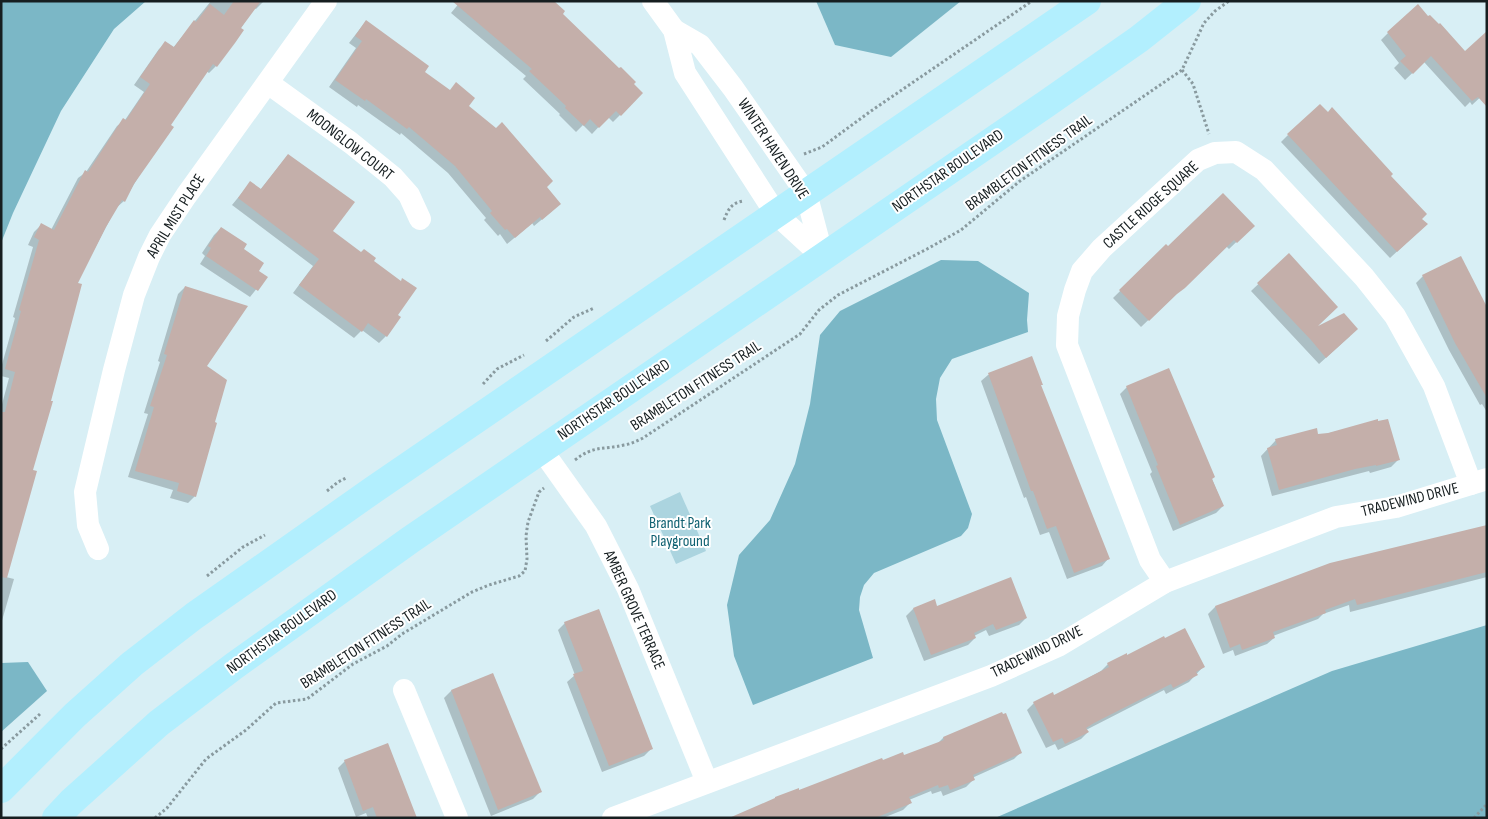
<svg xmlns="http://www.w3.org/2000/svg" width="1488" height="819" font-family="'Sofia Sans Condensed',sans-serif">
  <rect width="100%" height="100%" fill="#d8eff5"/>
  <polygon fill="#abd4df" points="680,492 706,551 676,564 650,506"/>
  <g fill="#7bb7c6">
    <polygon points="1,1 146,1 114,29 61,111 13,213 1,243"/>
    <polygon points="816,1 961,1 891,57 835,45"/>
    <polygon points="941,260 978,261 1029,293 1027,320 1028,332 952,359 940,378 936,399 937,420 972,514 968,528 961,536 874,573 864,585 860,597 859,610 873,658 753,705 734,656 727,605 739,555 770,520 795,464 810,404 820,335 840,311"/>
    <polygon points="1487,625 1487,818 995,818 1332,671"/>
    <polygon points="28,662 47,691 1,732 1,663"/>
  </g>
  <g fill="#0003">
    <polygon points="211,1 264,1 256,9 254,8 216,66 209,73 206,71 169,125 124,201 116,208 76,284 6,577 14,579 1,624 1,408 9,378 1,376 1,368 15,318 13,317 33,247 28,245 34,232 41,225 51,230 78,178 86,172 117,126 125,120 144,92 134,85 159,49 166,43 173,48"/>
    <polygon points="461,1 561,14 642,93 613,122 608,117 592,134 583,125 576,132 559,115 560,114 523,79 526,76 451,13"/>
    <polygon points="366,21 423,73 468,106 546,187 552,211 534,226 532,223 507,244 500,234 498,236 484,220 486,218 448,173 401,133 400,135 358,105 357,107 329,87 356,48 349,43"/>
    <polygon points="1388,33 1465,53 1487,91 1472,105 1470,102 1465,107 1424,62 1405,80 1394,68 1399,63 1381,40"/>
    <polygon points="1288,135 1389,176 1421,219 1419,231 1390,258 1281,142"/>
    <polygon points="288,155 331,231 400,282 396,315 386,336 379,343 362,330 354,338 293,293 313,266 232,205 250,183 260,190"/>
    <polygon points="1253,226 1229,249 1226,246 1141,327 1113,298 1166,246 1168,248"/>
    <polygon points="221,228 242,249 257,271 266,277 250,297 200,264 205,256 202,253 214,235"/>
    <polygon points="1289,255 1314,329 1350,336 1319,364 1251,291"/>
    <polygon points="1423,276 1487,310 1487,412 1482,404 1480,405 1449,350 1416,283"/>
    <polygon points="185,287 206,366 195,496 188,503 170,498 173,490 128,477 148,414 144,413 160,362 158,361 178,294"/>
    <polygon points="1031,358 1040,386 1108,559 1102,566 1067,579 1049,532 1040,535 1026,497 1024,498 981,381 988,375"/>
    <polygon points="1168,370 1223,506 1216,513 1173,531 1150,474 1152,472 1120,394 1127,387"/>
    <polygon points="1377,421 1398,460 1391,467 1370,473 1369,471 1272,496 1261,456 1276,440 1318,436"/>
    <polygon points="1487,526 1487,577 1350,612 1349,605 1323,614 1318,619 1273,636 1274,638 1267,644 1235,656 1233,650 1223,654 1208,614 1215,607 1330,564"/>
    <polygon points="937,608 1026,618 1019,625 989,636 986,630 974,636 975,638 968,645 924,661 906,616 913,609"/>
    <polygon points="565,623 651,749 644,756 602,772 567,682 575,675 558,630"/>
    <polygon points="1108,664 1203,667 1189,682 1166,694 1164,690 1086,730 1088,732 1081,739 1058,750 1055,744 1046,748 1027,710 1034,703 1052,694 1054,697 1101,671"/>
    <polygon points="493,674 540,792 533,799 491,816 444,698 451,691"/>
    <polygon points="981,723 1021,752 1014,759 972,778 973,780 966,787 943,796 941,791 932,794 931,791 909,800 910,803 903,810 883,818 732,818 798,790 799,792 882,762 904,757 938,743 943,738"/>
    <polygon points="345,761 416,818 368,818 366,813 356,817 338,768"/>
  </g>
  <g fill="#c4afaa">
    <polygon points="234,1 261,1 241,28 244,30 235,43 217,67 213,64 171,125 174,127 134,184 125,202 122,200 106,227 78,283 82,284 51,401 53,401 33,470 37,471 7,578 1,577 1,412 5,412 15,372 5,369 21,311 19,310 39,240 34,237 41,223 54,230 85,170 88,172 123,118 126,120 150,84 140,77 165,41 174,47 194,20 196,22 210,4 224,15"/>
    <polygon points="452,1 554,1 565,11 563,14 619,68 621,67 636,82 634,84 643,93 621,116 616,111 599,128 590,119 584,126 565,108 566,106 529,71 532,69"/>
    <polygon points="1418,4 1428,16 1430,15 1439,24 1440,23 1465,51 1487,31 1487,107 1478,97 1472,101 1431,56 1413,74 1400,61 1406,56 1387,32"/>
    <polygon points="366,20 429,66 425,72 450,90 456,82 475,98 469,106 496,128 502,122 553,181 547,187 561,204 542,220 540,217 515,238 507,229 505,230 490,213 492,211 455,166 409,127 407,129 366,99 365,101 335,80 362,41 355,36"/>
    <polygon points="1320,104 1328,112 1332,107 1393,174 1391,176 1427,214 1422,219 1428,224 1397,252 1287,134"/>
    <polygon points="288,154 355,202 333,231 361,252 364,249 376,258 374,261 401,281 402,278 417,288 398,315 401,317 387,337 368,323 362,332 299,285 319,259 238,198 250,181 261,189"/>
    <polygon points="1223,193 1255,226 1237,243 1234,240 1185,288 1177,294 1149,321 1119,290 1166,244 1168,246"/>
    <polygon points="221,227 247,244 244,249 264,263 259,271 268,277 258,291 206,256 211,248 208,246"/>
    <polygon points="1289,253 1338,307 1318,326 1344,313 1358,329 1326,358 1311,340 1257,283"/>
    <polygon points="1461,256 1487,307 1487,398 1455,343 1422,275"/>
    <polygon points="185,286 248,306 207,366 227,380 215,422 217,423 196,497 177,491 179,483 135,471 154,407 150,406 167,355 164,354"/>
    <polygon points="1032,356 1043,385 1041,385 1110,559 1074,573 1056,526 1047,529 1033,491 1031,491 988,373"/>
    <polygon points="1169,368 1215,477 1212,479 1224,506 1180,525 1156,466 1158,465 1126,386"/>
    <polygon points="1378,419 1378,421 1388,419 1400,460 1376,466 1376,465 1355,469 1279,490 1267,448 1277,445 1275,439 1317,428 1318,434 1328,433"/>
    <polygon points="1487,525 1487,572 1357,605 1355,599 1325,610 1326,613 1273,632 1275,638 1242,650 1240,644 1230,648 1215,606 1330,563"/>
    <polygon points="1011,577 1027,618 996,630 993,624 974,633 976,638 931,655 913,608 935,599 937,606"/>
    <polygon points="599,609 653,749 609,766 573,674 583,671 564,622"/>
    <polygon points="1185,628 1205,667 1196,672 1198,675 1173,688 1171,684 1094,723 1086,728 1089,732 1065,744 1062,738 1053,742 1033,702 1053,692 1054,695 1109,667 1107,663 1127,653 1127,655 1164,636 1165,638"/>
    <polygon points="493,673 542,792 498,810 451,690"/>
    <polygon points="1002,712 1003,714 1006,713 1022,753 973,775 975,780 950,790 948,785 939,788 938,785 909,797 912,803 875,818 729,818 775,798 775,797 799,788 799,790 882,758 883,760 903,752 904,755 944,740 943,737"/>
    <polygon points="388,743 417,818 377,818 373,807 363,811 344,760"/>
  </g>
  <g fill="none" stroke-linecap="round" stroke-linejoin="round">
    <g stroke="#899a9f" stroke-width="3" stroke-dasharray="2.5 2.5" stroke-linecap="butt">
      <polyline points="1182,70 1193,84 1209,134"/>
      <polyline points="804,154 822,147 871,111 1032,1"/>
      <path d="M724,220C728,210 731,203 743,201"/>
      <polyline points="546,341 574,317 594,308"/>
      <polyline points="483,384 497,369 524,355"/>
      <path d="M575,460C594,445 603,450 624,445C631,444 637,441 643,438L800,334L819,310L838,295L927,249L961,230L1020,181L1182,70L1204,23L1215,11L1229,1"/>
      <polyline points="327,491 338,482 346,478"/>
      <polyline points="207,576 243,547 265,535"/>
      <polyline points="1,749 40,714"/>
      <polyline points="155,818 167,808 206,759 246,730 276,703 307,699 353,664 387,646 402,634 472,592 489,585 519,576 525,571 527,559 526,536 528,522 539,492 544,488"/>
      <polyline points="1474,818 1487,804"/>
    </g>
    <g stroke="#fff" stroke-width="22">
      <polyline points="653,1 674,30 685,73 776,214 823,257"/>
      <polyline points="674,30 700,45 733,88 806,193 823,257"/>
      <polyline points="268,83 351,143 393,177 409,195 420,219"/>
      <polyline points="542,450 596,526 628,589 707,782"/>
      <polyline points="98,549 88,525 85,492 114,370 134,295 149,257 160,235 186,196 326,1"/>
      <polyline points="1165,582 1150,560 1067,345 1068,316 1075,290 1082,271 1102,248 1198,160 1215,153 1236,152 1264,170 1364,277 1395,316 1434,386 1471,484"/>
      <polyline points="404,690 457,818"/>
      <polyline points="613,818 991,676 1058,646 1165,582 1336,517 1396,507 1487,479"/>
    </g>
    <g stroke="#b2effe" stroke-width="28">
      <polyline points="1,789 75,715 132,664 194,616 373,490 1087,1"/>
      <polyline points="56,818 71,802 159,723 234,666 410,540 1046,104 1139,39 1187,1"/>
    </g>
  </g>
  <g text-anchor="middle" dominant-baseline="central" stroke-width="4" stroke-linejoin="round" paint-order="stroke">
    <g font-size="16" fill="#161e20" stroke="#fff">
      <text transform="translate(350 145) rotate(38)">MOONGLOW COURT</text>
      <text transform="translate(773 149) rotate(57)">WINTER HAVEN DRIVE</text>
      <text transform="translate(1029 163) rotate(-36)">BRAMBLETON FITNESS TRAIL</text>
      <text transform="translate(948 171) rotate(-35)">NORTHSTAR BOULEVARD</text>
      <text transform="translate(1151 205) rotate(-42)">CASTLE RIDGE SQUARE</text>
      <text transform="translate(176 216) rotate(-58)">APRIL MIST PLACE</text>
      <text transform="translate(696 386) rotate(-33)">BRAMBLETON FITNESS TRAIL</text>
      <text transform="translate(614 400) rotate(-34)">NORTHSTAR BOULEVARD</text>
      <text transform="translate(1410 500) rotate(-14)">TRADEWIND DRIVE</text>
      <text transform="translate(634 610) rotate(66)">AMBER GROVE TERRACE</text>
      <text transform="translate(282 632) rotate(-36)">NORTHSTAR BOULEVARD</text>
      <text transform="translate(366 644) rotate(-33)">BRAMBLETON FITNESS TRAIL</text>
      <text transform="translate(1037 652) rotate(-26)">TRADEWIND DRIVE</text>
    </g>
    <g font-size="16" fill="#0f6171" stroke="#fff">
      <text x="680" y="523">Brandt Park<tspan x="680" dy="18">Playground</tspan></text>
    </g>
  </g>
  <rect width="1488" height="819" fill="none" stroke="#161e20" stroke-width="5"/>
</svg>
